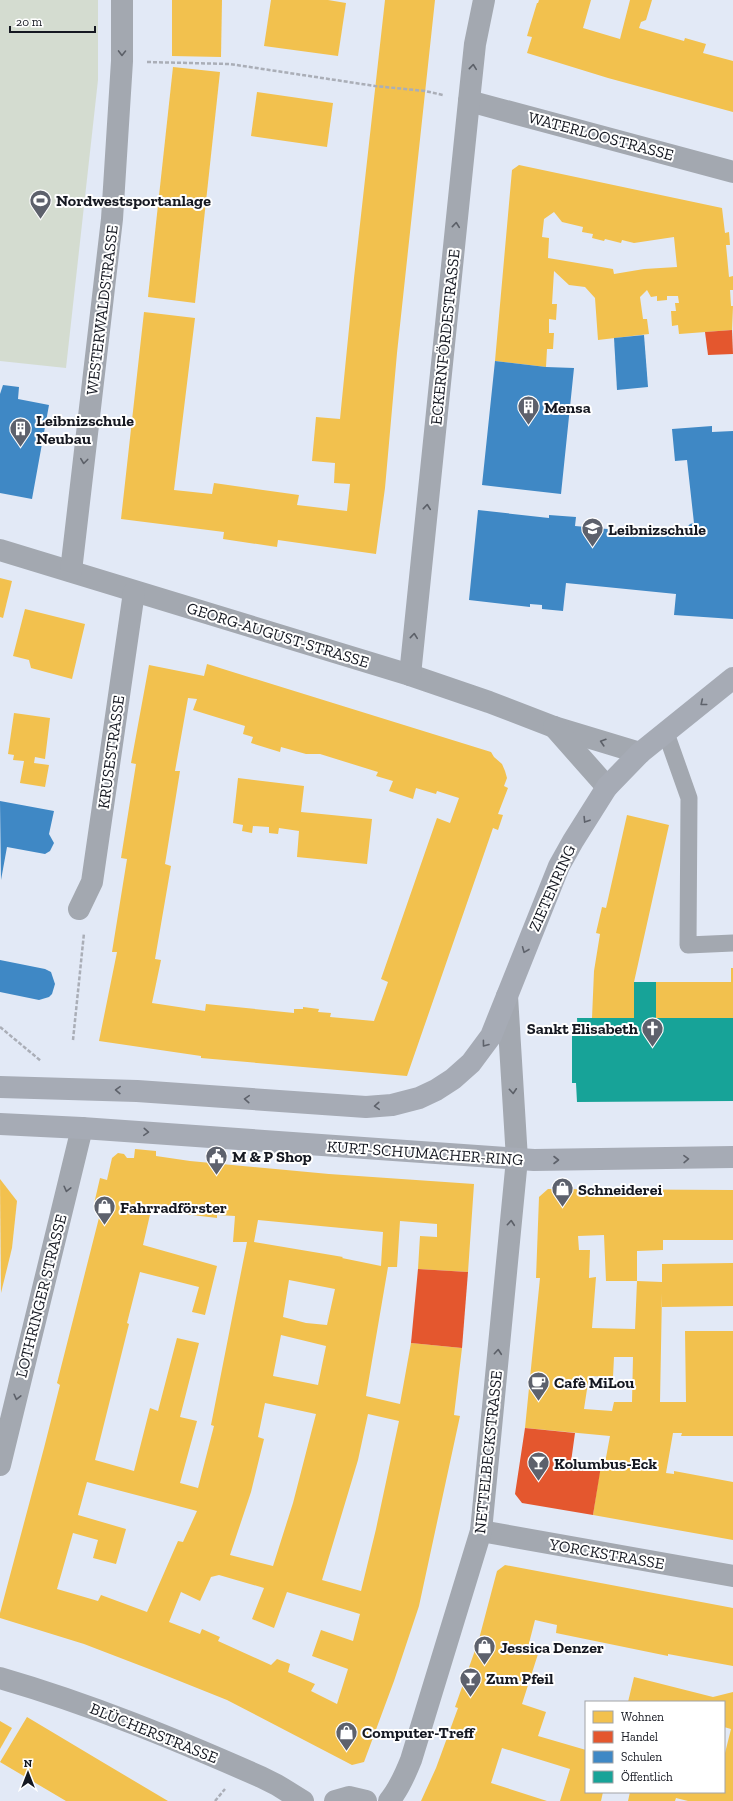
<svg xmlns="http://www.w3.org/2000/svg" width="733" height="1801" font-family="'Zilla Slab',serif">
  <rect width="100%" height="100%" fill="#e2e9f6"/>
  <polygon fill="#d4dcd0" points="0,0 98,0 98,80 66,368 0,361"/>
  <g fill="#f2c14e" fill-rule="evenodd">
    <polygon points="172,0 222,0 221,57 172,56"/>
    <polygon points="271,0 328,0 346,3 338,56 264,46"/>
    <polygon points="385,0 435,0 397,353 385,488 376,554 278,540 277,547 223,539 224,532 121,519 144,312 195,318 174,490 212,494 214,483 299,495 297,505 347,511 350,484 334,483 335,463 312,461 316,417 340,419 354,278"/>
    <polygon points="539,0 591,0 583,28 620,39 630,0 652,0 646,20 641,22 639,28 684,41 685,38 706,44 703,53 733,61 733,112 608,78 527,53 532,37 527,36 537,3 538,3"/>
    <polygon points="173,67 220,72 195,303 148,297"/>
    <polygon points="257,92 333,103 327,147 251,136"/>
    <path d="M519,165L722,208L725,233L729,232L730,245H726L729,277L733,276V290H730L731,306H733L732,330L679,334L678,325L672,326L671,311H676L675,303H679L678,296H667V300L657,301V296L651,297L647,290L640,297L643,319H647L649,334L598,340L595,298L585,287L569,285L554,271L552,304H557L556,320L549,319V333H554L553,349H547L546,367L495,361L512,170ZM554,212L562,222L583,227L582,232L593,234L592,238L604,241L605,239L621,243L622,240L634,243L674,237L677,267L644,269L614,274L613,269L548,258L549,238L542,237L544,219Z"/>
    <polygon points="0,578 12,581 3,618 0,617"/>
    <polygon points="25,609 85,624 72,679 31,668 29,660 13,656"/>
    <path d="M207,664L491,752L494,757L502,764L505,771L507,778L504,786L508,788L498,814L503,815L498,830L493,828L407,1076L201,1058V1056L99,1041L117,952H112L127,859L121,858L136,764L131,763L149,665L204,676ZM188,698L197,699L193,710L245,726L243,734L253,737L251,743L280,752L281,747L306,754H320L378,772L376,776L393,781L389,791L413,799L416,788L436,794L437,791L459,798L450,823L437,818L381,979L388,982L374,1021L330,1017L331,1013L318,1012L319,1009L303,1007V1009H294V1013L206,1004L205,1011L152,1003L161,960L155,959L171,866L165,864L180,771H175Z"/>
    <polygon points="14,713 50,718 45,759 35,757 34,763 49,765 45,787 20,783 24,761 13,760 14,755 8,754"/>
    <polygon points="238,778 304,786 301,812 372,819 367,864 297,857 299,831 279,828 278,834 269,833 269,827 253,826 252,833 242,831 243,825 233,823"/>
    <polygon points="627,815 669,825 634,982 634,1018 592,1018 594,971 600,934 596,933 602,907 606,908"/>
    <polygon points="731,968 733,968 733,1018 656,1018 656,982 731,982"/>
    <path d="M135,1149L156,1151V1156L190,1161L329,1174L474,1184L468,1272L418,1269L420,1236L437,1237V1224L400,1221L397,1267H388L366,1396L400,1404L411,1343L462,1348L454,1415L460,1416L419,1606L394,1681L364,1762L352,1765L227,1700L157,1672L84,1644L0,1618V1613L44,1448L60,1385L57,1383L102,1206L94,1204L100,1178L107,1180L112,1158L118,1153L124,1154L127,1158H134ZM152,1206L185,1209L184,1214L217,1218V1215L235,1216L233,1242H247L211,1425L214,1426L198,1488L180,1483L197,1421L180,1417L199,1343L177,1338L158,1411L150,1408L134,1471L95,1460L129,1324L127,1323L140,1272L199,1287L192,1312L205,1315L217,1266L143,1245ZM258,1220L383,1232L381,1266L342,1258L343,1257L254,1242ZM289,1280L335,1289L327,1325L306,1323L283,1317ZM281,1335L326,1346L318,1385L273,1376ZM265,1403L316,1414L293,1503L273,1566L230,1555L251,1492L264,1439L258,1437ZM368,1414L399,1421L376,1529L361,1591L322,1580L358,1460ZM87,1482L197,1511L183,1542L178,1541L147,1612L101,1595L98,1601L57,1589L73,1533L98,1540L93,1558L116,1564L126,1529L78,1515ZM219,1575L264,1588L252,1619L274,1628L287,1592L360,1614L353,1641L321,1630L312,1656L348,1669L337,1704L311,1691L315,1684L288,1672L290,1664L277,1659L271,1665L218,1641L220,1637L202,1629L200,1634L169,1622L181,1592L200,1601L211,1577Z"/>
    <polygon points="0,1179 17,1201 12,1248 1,1293"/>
    <path d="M548,1189L733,1190V1240H663V1250L637,1251V1281H606L604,1235L578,1236L579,1250H590L589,1278L596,1277L592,1328L635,1329L637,1281L662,1282V1264L733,1263V1306L662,1307V1293L660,1402H686L685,1331H733V1436H681L682,1433H673L666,1473L674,1474V1471L733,1482V1540L593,1515L601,1462L605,1463L610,1436L525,1428L540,1278H536L539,1197ZM614,1357H633L632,1402H614L612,1411L584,1409L589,1376L613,1377Z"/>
    <polygon points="505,1565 733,1608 733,1666 668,1654 668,1656 556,1633 557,1625 535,1620 527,1651 538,1654 522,1704 546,1712 538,1736 586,1750 586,1792 603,1792 601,1801 560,1801 570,1769 502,1748 491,1783 547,1801 421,1801 436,1768 458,1708 455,1707 479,1639 497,1571"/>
    <polygon points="634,1677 713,1697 733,1692 733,1801 688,1801 676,1798 675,1801 628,1801 630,1792 724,1792 724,1757 731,1729 724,1727 724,1702 628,1702"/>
    <polygon points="27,1717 104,1763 168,1801 66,1801 0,1762"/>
    <polygon points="0,1721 12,1728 0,1749"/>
  </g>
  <g fill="#e4572e">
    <polygon points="732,330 733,354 708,355 705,332"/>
    <polygon points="418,1269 468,1272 462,1348 411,1343"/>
    <polygon points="525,1428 575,1433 571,1462 601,1466 593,1515 522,1503 515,1494"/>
  </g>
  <g fill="#3f88c5">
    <polygon points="644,335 648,387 617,390 614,338"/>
    <polygon points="495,361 546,367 574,368 561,494 482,485"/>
    <polygon points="3,385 19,387 18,399 49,405 32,499 0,493 0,394"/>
    <polygon points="712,426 712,432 733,431 733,619 674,615 676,594 566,583 563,611 542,609 542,605 530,604 530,607 469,600 478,510 549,518 549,515 576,517 575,526 682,536 682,533 690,524 694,523 687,460 675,461 672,429"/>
    <polygon points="0,801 54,811 49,834 54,843 50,851 45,854 7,847 1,880"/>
    <polygon points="0,960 45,969 51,972 55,984 52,994 49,997 39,1000 0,992"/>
  </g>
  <polygon fill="#17a398" points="634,982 656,982 656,1018 733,1018 733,1101 577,1102 576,1083 572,1083 572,1036 578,1036 577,1018 634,1018"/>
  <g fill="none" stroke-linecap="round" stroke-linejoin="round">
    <g stroke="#aaaeb7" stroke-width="2.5" stroke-dasharray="4 2" stroke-linecap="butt">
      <polyline points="147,62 230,64 375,86 425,91 443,95"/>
      <polyline points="0,1027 41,1061"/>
      <polyline points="73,1040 84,933"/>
      <polyline points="215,1801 225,1789"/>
    </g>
    <polyline stroke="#a3a8b0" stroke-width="17" points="666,733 689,798 688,945 733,943"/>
    <g stroke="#a3a8b0" stroke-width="22">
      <polyline points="469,101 733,172"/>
      <polyline points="0,550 410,675 489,702 554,727 640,753"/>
      <polyline points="71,571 112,219 122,61 122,0"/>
      <polyline points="410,675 469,101 475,44 484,0"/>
      <polyline points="554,727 607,787"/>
      <polyline points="79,909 92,882 134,592"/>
      <polyline points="0,1465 82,1128"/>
      <polyline points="481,1531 733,1576"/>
      <path d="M0,1678C90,1704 175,1739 261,1777L277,1785L303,1801"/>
      <polyline points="335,1801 349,1797 366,1801"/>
      <path d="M389,1801C399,1789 405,1775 411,1760L481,1531L517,1159L507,996"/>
    </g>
    <g stroke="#a6abb5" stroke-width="22">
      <polyline points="0,1087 137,1091 366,1107 392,1105 419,1098 436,1090 453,1079 471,1063 491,1036 559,866 573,841 607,787 640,753 733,678"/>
      <polyline points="0,1124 82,1128 534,1160 733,1157"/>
    </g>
  </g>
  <defs><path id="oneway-chevron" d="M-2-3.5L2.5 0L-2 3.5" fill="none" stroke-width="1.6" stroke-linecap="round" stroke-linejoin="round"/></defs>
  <g stroke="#5c6068">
    <use href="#oneway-chevron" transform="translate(122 53) rotate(91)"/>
    <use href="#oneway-chevron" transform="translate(473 67) rotate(-84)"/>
    <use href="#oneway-chevron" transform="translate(456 225) rotate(-84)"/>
    <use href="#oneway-chevron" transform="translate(84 461) rotate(97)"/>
    <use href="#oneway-chevron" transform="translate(427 507) rotate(-84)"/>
    <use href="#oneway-chevron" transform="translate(414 636) rotate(-84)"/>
    <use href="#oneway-chevron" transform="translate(603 742) rotate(-163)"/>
    <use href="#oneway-chevron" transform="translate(513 1091) rotate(86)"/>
    <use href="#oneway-chevron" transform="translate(67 1189) rotate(104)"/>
    <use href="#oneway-chevron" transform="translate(511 1223) rotate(-85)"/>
    <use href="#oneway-chevron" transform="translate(498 1352) rotate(-85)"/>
    <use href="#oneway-chevron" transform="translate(17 1397) rotate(104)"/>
  </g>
  <g stroke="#5e626b">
    <use href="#oneway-chevron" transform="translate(703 703) rotate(141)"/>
    <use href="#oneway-chevron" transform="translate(586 820) rotate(122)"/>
    <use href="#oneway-chevron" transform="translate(525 950) rotate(112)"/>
    <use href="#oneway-chevron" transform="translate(485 1044) rotate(127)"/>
    <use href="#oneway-chevron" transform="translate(118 1090) rotate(-178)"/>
    <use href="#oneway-chevron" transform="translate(247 1099) rotate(-176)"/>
    <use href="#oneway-chevron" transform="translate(377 1106) rotate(176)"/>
    <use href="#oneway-chevron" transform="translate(146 1132) rotate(4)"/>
    <use href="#oneway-chevron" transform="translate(686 1159) rotate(-1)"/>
    <use href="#oneway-chevron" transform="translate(556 1160)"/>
  </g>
  <defs>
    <symbol id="stadium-pin" viewBox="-11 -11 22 30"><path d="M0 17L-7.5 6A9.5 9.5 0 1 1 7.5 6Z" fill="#5d616c" stroke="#fff"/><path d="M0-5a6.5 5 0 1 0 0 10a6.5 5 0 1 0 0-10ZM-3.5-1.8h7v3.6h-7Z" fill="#fff"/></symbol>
    <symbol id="building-pin" viewBox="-11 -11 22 30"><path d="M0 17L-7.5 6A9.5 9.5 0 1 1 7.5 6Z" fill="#5d616c" stroke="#fff"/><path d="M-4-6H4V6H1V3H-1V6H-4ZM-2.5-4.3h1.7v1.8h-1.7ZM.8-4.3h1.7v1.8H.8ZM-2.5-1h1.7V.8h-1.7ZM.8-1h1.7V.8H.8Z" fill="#fff"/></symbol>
    <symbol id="school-pin" viewBox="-11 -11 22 30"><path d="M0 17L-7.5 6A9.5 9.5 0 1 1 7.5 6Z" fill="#5d616c" stroke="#fff"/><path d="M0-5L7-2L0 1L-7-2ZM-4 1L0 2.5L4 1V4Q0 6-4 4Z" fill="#fff"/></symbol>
    <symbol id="church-pin" viewBox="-11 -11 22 30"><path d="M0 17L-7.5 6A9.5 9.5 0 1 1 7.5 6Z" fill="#5d616c" stroke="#fff"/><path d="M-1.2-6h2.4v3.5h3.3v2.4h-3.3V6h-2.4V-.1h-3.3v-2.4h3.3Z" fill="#fff"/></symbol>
    <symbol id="civic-pin" viewBox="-11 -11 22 30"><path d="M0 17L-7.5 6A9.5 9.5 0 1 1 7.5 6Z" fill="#5d616c" stroke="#fff"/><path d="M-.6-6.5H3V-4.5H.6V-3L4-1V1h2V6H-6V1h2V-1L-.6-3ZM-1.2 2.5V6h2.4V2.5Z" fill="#fff"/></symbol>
    <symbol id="shop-pin" viewBox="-11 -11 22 30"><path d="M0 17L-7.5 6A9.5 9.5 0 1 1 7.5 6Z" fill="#5d616c" stroke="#fff"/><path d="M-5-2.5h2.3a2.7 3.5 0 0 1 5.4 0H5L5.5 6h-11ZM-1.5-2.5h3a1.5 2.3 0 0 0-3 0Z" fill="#fff"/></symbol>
    <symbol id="cafe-pin" viewBox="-11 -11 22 30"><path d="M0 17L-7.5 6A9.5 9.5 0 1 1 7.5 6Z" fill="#5d616c" stroke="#fff"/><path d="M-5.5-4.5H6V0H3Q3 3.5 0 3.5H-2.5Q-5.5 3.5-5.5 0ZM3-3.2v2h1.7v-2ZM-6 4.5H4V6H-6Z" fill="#fff"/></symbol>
    <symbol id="bar-pin" viewBox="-11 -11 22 30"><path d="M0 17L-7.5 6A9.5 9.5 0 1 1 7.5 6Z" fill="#5d616c" stroke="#fff"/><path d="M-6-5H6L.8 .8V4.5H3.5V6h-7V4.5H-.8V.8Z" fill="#fff"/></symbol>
  </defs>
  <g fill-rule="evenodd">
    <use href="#stadium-pin" x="28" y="188" width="25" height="34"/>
    <use href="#building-pin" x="516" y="394" width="25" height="34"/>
    <use href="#building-pin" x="8" y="416" width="25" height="34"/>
    <use href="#school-pin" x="580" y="516" width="25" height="34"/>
    <use href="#church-pin" x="640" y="1016" width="25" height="34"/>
    <use href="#civic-pin" x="204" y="1144" width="25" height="34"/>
    <use href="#shop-pin" x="550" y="1176" width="25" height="34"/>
    <use href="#shop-pin" x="92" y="1194" width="25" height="34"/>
    <use href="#cafe-pin" x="526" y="1370" width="25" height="34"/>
    <use href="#bar-pin" x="526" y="1450" width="25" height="34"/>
    <use href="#shop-pin" x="472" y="1634" width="25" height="34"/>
    <use href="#bar-pin" x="458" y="1666" width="25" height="34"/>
    <use href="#shop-pin" x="334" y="1720" width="25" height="34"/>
  </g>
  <g text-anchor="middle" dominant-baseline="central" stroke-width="4" stroke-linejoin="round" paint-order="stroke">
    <g font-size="16" fill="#151821" stroke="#fff">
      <text transform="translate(601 136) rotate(15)">WATERLOOSTRASSE</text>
      <text transform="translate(102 310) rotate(-83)">WESTERWALDSTRASSE</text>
      <text transform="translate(445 337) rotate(-84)">ECKERNFÖRDESTRASSE</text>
      <text transform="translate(278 635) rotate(17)">GEORG-AUGUST-STRASSE</text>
      <text transform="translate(111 752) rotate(-82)">KRUSESTRASSE</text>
      <text transform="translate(552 888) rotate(-66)">ZIETENRING</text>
      <text transform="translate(425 1153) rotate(4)">KURT-SCHUMACHER-RING</text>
      <text transform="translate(41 1296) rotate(-76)">LOTHRINGER STRASSE</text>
      <text transform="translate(488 1452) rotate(-84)">NETTELBECKSTRASSE</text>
      <text transform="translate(607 1554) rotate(10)">YORCKSTRASSE</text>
      <text transform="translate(154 1733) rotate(22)">BLÜCHERSTRASSE</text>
    </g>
    <g font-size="16" font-weight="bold" fill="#151821" stroke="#fff" text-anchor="start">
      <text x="56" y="200">Nordwestsportanlage</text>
      <text x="544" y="407">Mensa</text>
      <text x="36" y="420">Leibnizschule<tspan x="36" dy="18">Neubau</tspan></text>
      <text x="608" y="529">Leibnizschule</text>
      <text x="638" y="1028" text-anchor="end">Sankt Elisabeth</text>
      <text x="232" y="1156">M &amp; P Shop</text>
      <text x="578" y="1189">Schneiderei</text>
      <text x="120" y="1207">Fahrradförster</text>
      <text x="554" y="1382">Cafè MiLou</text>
      <text x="554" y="1463">Kolumbus-Eck</text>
      <text x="500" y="1647">Jessica Denzer</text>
      <text x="486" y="1678">Zum Pfeil</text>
      <text x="362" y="1732">Computer-Treff</text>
    </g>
  </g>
  <rect x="585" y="1701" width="140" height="92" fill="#ffffff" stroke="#a1a3a6"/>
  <rect x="593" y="1711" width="20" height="12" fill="#f2c14e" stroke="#a1a3a6"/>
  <text x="621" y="1721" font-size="12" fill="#151821">Wohnen</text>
  <rect x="593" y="1731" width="20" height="12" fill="#e4572e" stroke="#a1a3a6"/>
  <text x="621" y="1741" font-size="12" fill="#151821">Handel</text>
  <rect x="593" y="1751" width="20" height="12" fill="#3f88c5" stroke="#a1a3a6"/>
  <text x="621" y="1761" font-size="12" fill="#151821">Schulen</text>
  <rect x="593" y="1771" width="20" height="12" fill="#17a398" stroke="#a1a3a6"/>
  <text x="621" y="1781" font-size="12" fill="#151821">Öffentlich</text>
  <g transform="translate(28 1773)" stroke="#ffffff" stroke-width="3" paint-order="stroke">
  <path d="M0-3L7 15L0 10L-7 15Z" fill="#151821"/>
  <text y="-6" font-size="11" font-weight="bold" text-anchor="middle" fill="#151821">N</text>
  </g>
  <path d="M10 26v6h85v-6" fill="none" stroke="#151821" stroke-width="2"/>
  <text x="16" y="26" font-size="12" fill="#151821" stroke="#ffffff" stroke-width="3" paint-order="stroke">20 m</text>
</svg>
